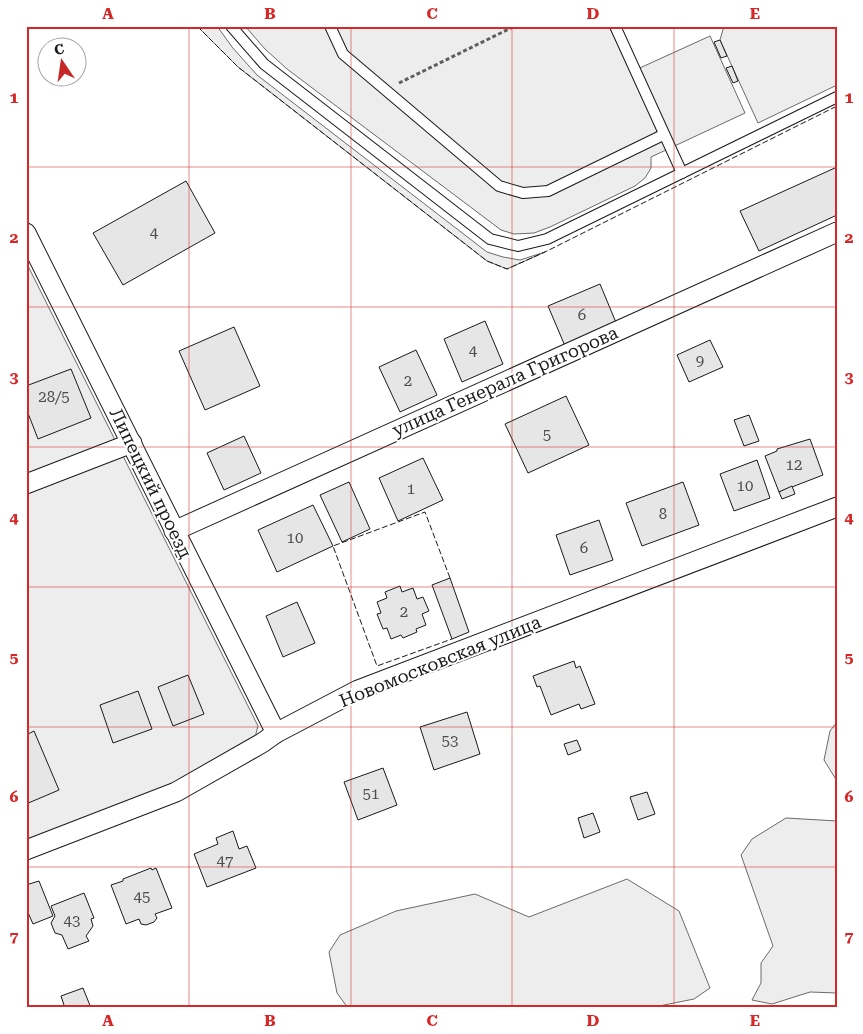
<svg xmlns="http://www.w3.org/2000/svg" width="863" height="1034" font-family="'Roboto Serif',serif">
  <rect width="100%" height="100%" fill="#fff"/>
  <g fill="#ededed" stroke="#6a6a6a">
    <polygon points="197,26 217,26 232,47 257,75 487,252 503,257 520,260 545,252 507,269 487,261 238,67"/>
    <polygon points="245,26 609,26 631,72 710,36 745,113 651,157 651,168 645,178 635,186 550,227 534,233 514,234 501,230 287,69 265,49"/>
    <polygon points="724,26 837,26 837,85 758,123 720,40"/>
    <polygon points="26,262 258,726 254,741 238,758 26,843"/>
    <polygon points="837,722 837,781 824,760 830,731"/>
    <polygon points="786,818 837,821 837,993 810,992 772,1004 752,1000 761,983 761,963 773,946 741,855 752,839"/>
    <polygon points="627,879 679,911 710,988 694,999 649,1008 348,1008 337,993 329,952 340,935 396,911 475,894 529,917"/>
  </g>
  <g fill="#e6e6e6" stroke="#1a1a1a">
    <polygon points="720,40 727,56 721,58 714,42"/>
    <polygon points="732,66 738,81 733,83 726,68"/>
    <polygon points="837,167 837,215 759,251 740,211"/>
    <polygon points="186,181 215,233 123,285 93,233"/>
    <polygon points="600,284 617,325 565,346 548,306"/>
    <polygon points="485,321 503,364 462,382 444,339"/>
    <polygon points="234,327 260,386 205,410 179,351"/>
    <polygon points="710,340 723,367 689,382 677,355"/>
    <polygon points="416,350 437,395 400,412 379,367"/>
    <polygon points="71,369 91,418 38,439 26,408 26,386"/>
    <polygon points="566,396 589,445 528,473 505,424"/>
    <polygon points="749,415 759,441 744,446 734,420"/>
    <polygon points="244,436 261,473 224,490 207,453"/>
    <polygon points="810,439 823,475 779,492 765,456 777,451 777,449"/>
    <polygon points="423,458 443,500 398,521 379,478"/>
    <polygon points="757,460 770,498 734,511 720,474"/>
    <polygon points="349,482 370,529 342,542 320,495"/>
    <polygon points="683,482 699,525 642,546 626,503"/>
    <polygon points="792,486 795,494 782,499 779,492"/>
    <polygon points="313,505 333,546 277,572 258,530"/>
    <polygon points="599,520 613,560 570,575 556,535"/>
    <polygon points="450,578 469,632 452,639 432,585"/>
    <polygon points="400,586 402,592 413,588 417,599 423,597 429,611 422,614 426,625 416,629 417,632 403,638 401,635 391,639 387,628 383,629 377,614 381,613 377,602 387,598 385,592"/>
    <polygon points="297,602 315,643 283,657 266,616"/>
    <polygon points="574,661 576,668 580,666 595,704 581,709 579,704 551,715 540,686 537,687 533,676"/>
    <polygon points="188,675 204,714 173,726 158,687"/>
    <polygon points="138,691 152,729 113,743 100,705"/>
    <polygon points="467,712 480,754 434,770 420,727"/>
    <polygon points="34,731 59,790 26,804 26,735"/>
    <polygon points="577,740 581,750 568,755 564,744"/>
    <polygon points="383,768 397,805 358,820 344,782"/>
    <polygon points="647,792 655,814 638,820 630,797"/>
    <polygon points="593,813 600,832 584,838 578,818"/>
    <polygon points="233,831 239,849 247,846 256,868 207,887 194,854 218,844 216,838"/>
    <polygon points="151,868 152,870 156,868 172,908 155,914 157,918 154,922 146,925 141,924 139,919 126,924 111,885 123,881 123,879"/>
    <polygon points="39,881 53,916 33,924 26,908 26,885"/>
    <polygon points="84,893 94,918 91,919 93,926 86,936 89,941 68,949 62,935 55,933 51,923 55,916 51,906"/>
    <polygon points="83,988 91,1008 65,1008 61,996"/>
  </g>
  <g fill="none" stroke-linecap="round" stroke-linejoin="round">
    <defs>
      <g id="service">
        <polyline points="231,26 264,64 490,239 518,246 547,239 837,97"/>
        <polyline points="330,26 343,54 499,186 523,193 548,191 663,135"/>
        <polyline points="615,26 682,173"/>
      </g>
      <g id="minor">
        <polyline points="26,233 276,733"/>
        <polyline points="26,484 132,443"/>
        <polyline points="174,531 837,232"/>
        <polyline points="26,850 176,792 262,743 276,733 358,690 837,507"/>
      </g>
    </defs>
    <use href="#service" stroke="#1a1a1a" stroke-width="12"/>
    <use href="#minor" stroke="#1a1a1a" stroke-width="21"/>
    <polyline stroke="#5f5f5f" stroke-width="3" stroke-dasharray="4 2.5" stroke-linecap="butt" points="399,83 515,26"/>
    <use href="#service" stroke="#fff" stroke-width="10"/>
    <use href="#minor" stroke="#fff" stroke-width="19"/>
    <g stroke="#1a1a1a" stroke-width="1" stroke-dasharray="6 2.5" stroke-linecap="butt">
      <polyline points="197,26 238,67 487,261 507,269 545,252 837,106"/>
      <polyline points="450,578 425,512 333,546 377,666 452,639"/>
    </g>
  </g>
  <path fill="none" stroke="#d62828" stroke-width="1" stroke-opacity="0.55" d="M189,26V1008M351,26V1008M512,26V1008M674,26V1008M26,167H837M26,307H837M26,447H837M26,587H837M26,727H837M26,867H837"/>
  <g text-anchor="middle" dominant-baseline="central" stroke-width="4" stroke-linejoin="round" paint-order="stroke">
    <g font-size="15" fill="#4d4d4d">
      <text x="154" y="233">4</text>
      <text x="582" y="315">6</text>
      <text x="473" y="351">4</text>
      <text x="700" y="361">9</text>
      <text x="408" y="381">2</text>
      <text x="54" y="397">28/5</text>
      <text x="547" y="435">5</text>
      <text x="794" y="465">12</text>
      <text x="745" y="486">10</text>
      <text x="411" y="489">1</text>
      <text x="663" y="514">8</text>
      <text x="295" y="538">10</text>
      <text x="584" y="548">6</text>
      <text x="404" y="612">2</text>
      <text x="450" y="741">53</text>
      <text x="371" y="794">51</text>
      <text x="225" y="861">47</text>
      <text x="142" y="897">45</text>
      <text x="72" y="921">43</text>
    </g>
    <g font-size="18" fill="#1a1a1a" stroke="#fff">
      <text transform="translate(505 381) rotate(-24)">улица Генерала Григорова</text>
      <text transform="translate(151 483) rotate(64)">Липецкий проезд</text>
      <text transform="translate(440 661) rotate(-22)">Новомосковская улица</text>
    </g>
  </g>
  <rect width="863" height="1034" fill="none" stroke="#ffffff" stroke-width="55"/>
  <g transform="translate(62 62) rotate(347)"><circle r="24" fill="#ffffff" stroke="#a3a3a3"/>
  <path d="M0-4L9 19L0 12L-9 19Z" fill="#c62828"/>
  <text y="-8" font-size="14" font-weight="bold" text-anchor="middle" fill="#1a1a1a">С</text>
  </g>
  <rect x="28" y="28" width="808" height="978" fill="none" stroke="#d62828" stroke-width="2"/>
  <g font-size="16" text-anchor="middle" font-weight="bold" fill="#d62828">
    <text x="108" y="19">A</text>
    <text x="270" y="19">B</text>
    <text x="432" y="19">C</text>
    <text x="593" y="19">D</text>
    <text x="755" y="19">E</text>
    <text x="14" y="103">1</text>
    <text x="849" y="103">1</text>
    <text x="14" y="243">2</text>
    <text x="849" y="243">2</text>
    <text x="14" y="383">3</text>
    <text x="849" y="383">3</text>
    <text x="14" y="523">4</text>
    <text x="849" y="523">4</text>
    <text x="14" y="663">5</text>
    <text x="849" y="663">5</text>
    <text x="14" y="802">6</text>
    <text x="849" y="802">6</text>
    <text x="14" y="942">7</text>
    <text x="849" y="942">7</text>
    <text x="108" y="1026">A</text>
    <text x="270" y="1026">B</text>
    <text x="432" y="1026">C</text>
    <text x="593" y="1026">D</text>
    <text x="755" y="1026">E</text>
  </g>
</svg>
